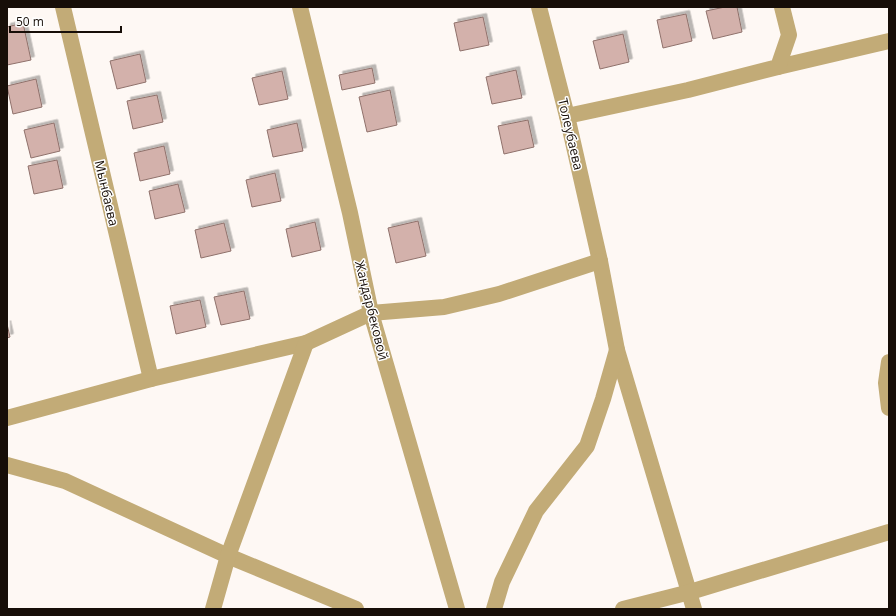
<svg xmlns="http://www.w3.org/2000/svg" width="896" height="616" font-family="'Open Sans',sans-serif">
  <defs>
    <filter id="shadow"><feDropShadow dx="3.5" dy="-3.5" stdDeviation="0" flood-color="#0004"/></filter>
  </defs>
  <rect width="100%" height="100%" fill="#fef8f4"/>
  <g fill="#d3b1ab" stroke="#8f716b" filter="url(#shadow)">
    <polygon points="725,7 737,7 742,32 713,39 706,11"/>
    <polygon points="686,14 692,41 663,48 657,20"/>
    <polygon points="483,17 489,45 460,51 454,23"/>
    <polygon points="23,23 31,60 7,65 7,27"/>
    <polygon points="623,34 629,62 600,69 593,41"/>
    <polygon points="140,54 146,82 117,89 110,61"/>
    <polygon points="372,68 375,83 342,90 339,75"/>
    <polygon points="516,70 522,98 492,104 486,77"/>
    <polygon points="282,71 288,99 259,105 252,78"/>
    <polygon points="36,79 42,107 13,114 7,86"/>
    <polygon points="390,90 397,125 367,132 359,97"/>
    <polygon points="157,95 163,122 133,129 127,101"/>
    <polygon points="528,120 534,147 504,154 498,126"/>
    <polygon points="54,123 60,151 31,158 24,130"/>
    <polygon points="297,123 303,151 273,157 267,130"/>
    <polygon points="164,146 170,174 140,181 134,153"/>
    <polygon points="57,160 63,188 34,194 28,166"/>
    <polygon points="275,173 281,201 252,207 246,180"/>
    <polygon points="178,184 185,212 155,219 149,191"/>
    <polygon points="418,221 426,256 396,263 388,228"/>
    <polygon points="315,222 321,250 292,257 286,229"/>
    <polygon points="224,223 231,251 201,258 195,230"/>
    <polygon points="244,291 250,319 221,325 214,297"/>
    <polygon points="200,300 206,327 176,334 170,306"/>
    <polygon points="7,324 10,337 7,338"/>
  </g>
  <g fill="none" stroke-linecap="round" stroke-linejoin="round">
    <g stroke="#c2ab77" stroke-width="16">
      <polyline points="63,7 151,379"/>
      <polyline points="300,7 350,213 371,313 457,609"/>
      <polyline points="539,7 567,116 600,261 617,350 694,609"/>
      <polyline points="778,67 889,41"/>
      <polyline points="567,116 688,90 778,67 789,35 782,7"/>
      <polyline points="889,362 886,383 889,408"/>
      <polyline points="7,418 151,379 306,343 371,313 444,307 499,294 600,261"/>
      <polyline points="7,465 65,481 228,556 356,609"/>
      <polyline points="213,609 228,556 306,343"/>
      <polyline points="494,609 502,582 536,511 587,446 603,399 617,350"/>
      <polyline points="623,609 690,592 889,532"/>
    </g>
  </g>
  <g text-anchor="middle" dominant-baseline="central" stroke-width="3" stroke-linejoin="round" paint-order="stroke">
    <g font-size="13" fill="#170e08" stroke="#fff">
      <text transform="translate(571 134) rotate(77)">Толеубаева</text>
      <text transform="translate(107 193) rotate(77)">Мынбаева</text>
      <text transform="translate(372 310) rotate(76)">Жандарбековой</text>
    </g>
  </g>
  <rect width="896" height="616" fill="none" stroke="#170e08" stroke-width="16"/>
  <path d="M10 26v6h111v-6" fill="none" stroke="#170e08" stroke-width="2"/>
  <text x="16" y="26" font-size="12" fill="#170e08" stroke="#ffffff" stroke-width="3" paint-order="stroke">50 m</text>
</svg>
